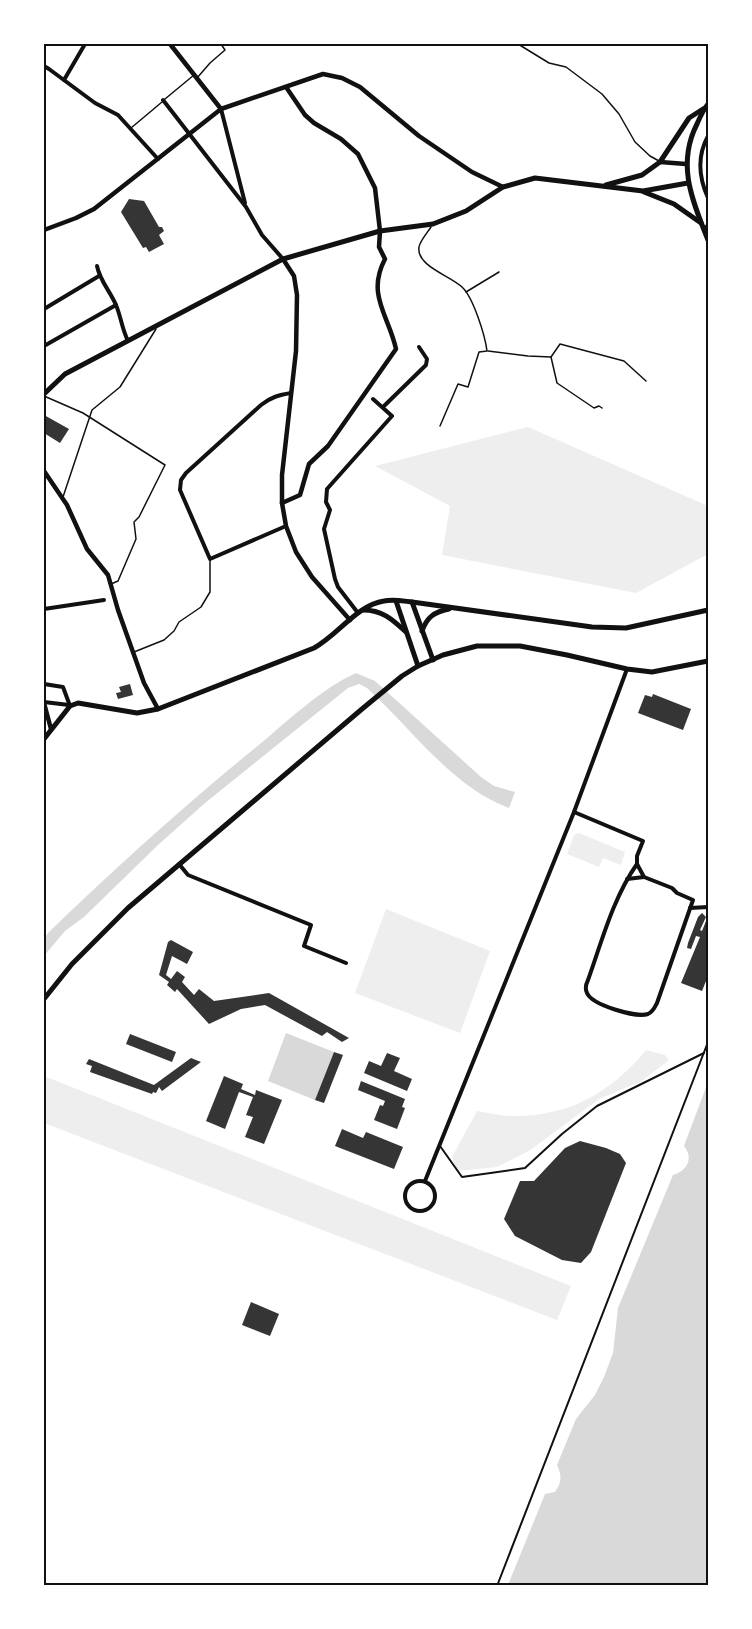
<svg xmlns="http://www.w3.org/2000/svg" width="752" height="1629" font-family="Poppins,sans-serif">
  <rect width="100%" height="100%" fill="#fff"/>
  <g fill="#eee">
    <polygon points="528,427 708,506 708,554 636,593 442,555 450,506 375,466"/>
    <polygon points="579,833 625,852 621,865 603,858 599,867 567,854 574,835"/>
    <polygon points="386,909 490,951 460,1033 355,993"/>
    <path d="M646,1050L665,1055L669,1060L642,1081L599,1099L529,1151L497,1167L457,1171L452,1157L477,1111C489,1113 502,1116 514,1116C571,1116 611,1092 646,1050Z"/>
    <polygon points="44,1076 571,1286 557,1320 44,1123"/>
  </g>
  <g fill="#d9d9d9">
    <path d="M356,673L375,681L481,777L494,786L515,792L509,808C452,787 412,729 367,688L359,684L348,688L205,803L158,845L84,917L65,931L44,956V939L48,933C116,867 186,804 260,744C290,719 321,689 356,673Z"/>
    <polygon points="286,1033 334,1052 315,1100 268,1081"/>
    <path d="M708,1082V1585H508L545,1494L555,1492C562,1482 562,1476 557,1465L576,1419L595,1395L604,1377L613,1353L618,1308L673,1175C687,1171 694,1158 684,1146Z"/>
  </g>
  <g fill="#353535">
    <polygon points="129,199 144,201 159,227 162,227 164,231 159,235 164,244 149,252 146,247 143,248 121,212"/>
    <polygon points="44,415 69,429 60,443 44,433"/>
    <polygon points="130,684 133,695 118,699 116,693 121,692 119,687"/>
    <polygon points="653,694 691,709 683,730 638,713 645,695 652,697"/>
    <polygon points="702,913 706,917 700,930 702,931 708,916 708,976 702,991 681,983 700,937 696,936 691,949 687,948 688,943 698,917"/>
    <polygon points="171,940 193,952 187,964 172,956 166,975 171,979 177,971 185,977 182,982 194,995 199,989 214,1001 269,993 349,1038 342,1042 327,1032 322,1036 265,1005 241,1009 209,1024 177,989 175,992 167,985 169,982 159,975 168,942"/>
    <polygon points="130,1034 176,1052 172,1062 126,1044"/>
    <polygon points="334,1052 343,1055 324,1103 315,1100"/>
    <polygon points="387,1053 400,1058 394,1071 412,1079 407,1091 364,1073 369,1061 381,1066"/>
    <polygon points="191,1058 201,1062 162,1091 159,1087 156,1093 153,1092 152,1094 90,1072 92,1066 86,1064 89,1059 154,1085"/>
    <polygon points="224,1076 243,1084 241,1089 255,1095 256,1090 282,1100 264,1144 245,1137 253,1117 246,1115 253,1097 239,1092 225,1129 206,1121"/>
    <polygon points="361,1081 405,1099 402,1107 405,1108 397,1129 374,1120 380,1105 383,1106 385,1101 358,1090"/>
    <polygon points="342,1129 363,1138 366,1132 403,1147 394,1169 335,1146"/>
    <polygon points="580,1141 606,1148 620,1154 626,1163 591,1252 581,1263 562,1260 515,1236 504,1219 520,1181 534,1181 565,1148"/>
    <polygon points="251,1302 279,1314 270,1336 242,1325"/>
  </g>
  <g fill="none" stroke-linecap="round" stroke-linejoin="round">
    <g stroke="#111" stroke-width="1.5">
      <polyline points="518,44 549,63 566,67 602,94 619,114 635,142 650,156 659,161"/>
      <polyline points="197,78 210,63 225,50 221,44"/>
      <polyline points="165,99 194,75"/>
      <polyline points="131,128 162,102"/>
      <path d="M431,227C427,233 420,241 419,247C416,266 451,276 462,287C473,297 485,335 487,351L479,352L468,387L458,384L440,426"/>
      <polyline points="466,292 499,272"/>
      <polyline points="488,351 528,356 551,357"/>
      <polyline points="44,396 83,413 165,465 139,517 134,522 136,539 118,581 111,584"/>
      <polyline points="602,408 599,406 594,408 557,383 551,357 560,344 624,361 646,381"/>
      <polyline points="63,497 92,410 120,387 156,329"/>
      <polyline points="134,652 164,640 174,631 179,622 201,607 210,592 210,559"/>
    </g>
    <g stroke="#111" stroke-width="2">
      <polyline points="440,1146 462,1177 525,1168 562,1134 597,1106 704,1053"/>
      <polyline points="497,1586 708,1042"/>
    </g>
    <g stroke="#111" stroke-width="4">
      <polyline points="44,66 49,69 95,103 118,115 158,159"/>
      <polyline points="64,80 85,44"/>
      <polyline points="163,100 246,207 262,235 283,259"/>
      <polyline points="221,109 245,203"/>
      <path d="M708,136C697,156 699,178 708,198"/>
      <polyline points="704,230 708,225"/>
      <path d="M97,266C100,281 110,291 116,305C121,317 122,329 128,341"/>
      <polyline points="44,309 99,276"/>
      <polyline points="44,346 116,305"/>
      <polyline points="383,407 426,365 427,359 419,347"/>
      <path d="M286,526L210,559L180,490L181,480L186,473L261,405C271,397 279,395 291,393"/>
      <polyline points="44,609 104,600"/>
      <polyline points="358,613 338,587 335,579 324,529 330,510 326,502 327,489 392,416 373,399"/>
      <polyline points="44,684 63,687 70,706"/>
      <polyline points="44,702 69,705"/>
      <polyline points="574,812 643,841 637,856 637,863"/>
      <polyline points="179,864 188,875 311,925 304,946 346,963"/>
      <path d="M637,864L644,877L672,888L677,893L693,900L657,1003C655,1007 653,1012 648,1014C636,1018 592,1005 587,993C585,989 586,984 588,980C602,941 613,898 637,864Z"/>
      <polyline points="627,879 644,877"/>
      <polyline points="690,908 708,907"/>
      <circle cx="420" cy="1196" r="15"/>
      <polyline points="425,1181 574,812 627,669"/>
    </g>
    <g stroke="#111" stroke-width="4.5">
      <polyline points="170,44 221,109"/>
      <polyline points="660,162 686,164"/>
      <polyline points="44,230 76,218 94,209 221,109 323,74 342,78 360,87 419,136 472,172 503,187"/>
      <polyline points="283,259 294,276 297,295 296,351 282,475 282,503 286,526 296,552 312,577 350,620"/>
      <polyline points="44,471 67,505 87,549 108,575 118,610 144,683 158,709"/>
      <path d="M282,503L300,495L309,464L328,446L396,349C389,316 366,295 385,259L379,247L380,231L375,188L358,154L341,139L314,123L305,115L286,87"/>
      <polyline points="44,703 51,729"/>
    </g>
    <g stroke="#111" stroke-width="5">
      <path d="M708,104C703,110 700,117 697,124C676,165 693,202 708,240"/>
      <polyline points="606,185 642,175 660,162 689,118 703,109"/>
      <polyline points="644,192 674,204 701,223"/>
      <polyline points="44,394 65,374 283,259 380,231 433,224 466,211 503,187 535,178 643,191 688,183"/>
      <polyline points="396,601 418,666"/>
      <polyline points="412,602 433,660"/>
      <path d="M363,610C382,610 392,619 406,632"/>
      <path d="M422,631C427,617 434,612 449,609"/>
      <path d="M44,739L70,706L78,703L137,713L158,709L314,648C338,635 357,605 384,601C393,599 403,601 412,602L592,627L626,628L708,610"/>
      <polyline points="44,999 72,964 128,908 362,709 402,676 418,666 443,655 477,646 520,646 567,655 627,669 652,672 708,661"/>
    </g>
  </g>
  <rect width="752" height="1629" fill="none" stroke="#ffffff" stroke-width="90"/>
  <rect x="45" y="45" width="662" height="1539" fill="none" stroke="#111" stroke-width="2"/>
</svg>
